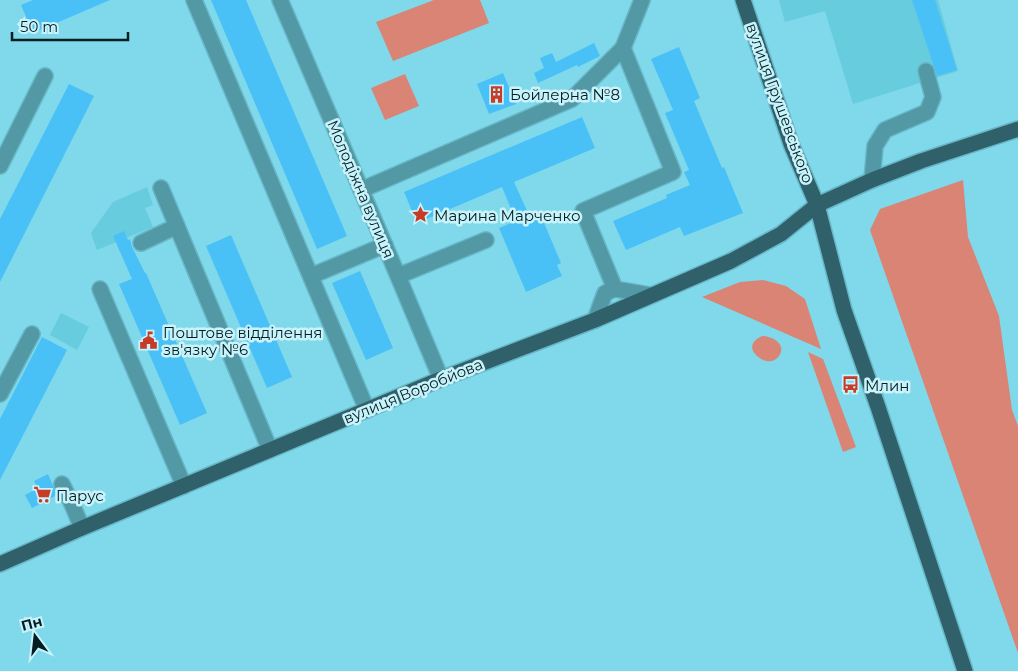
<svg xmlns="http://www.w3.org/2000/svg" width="1018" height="671" font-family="Montserrat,sans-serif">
  <rect width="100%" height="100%" fill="#7fd9eb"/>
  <g fill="#67ccde">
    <polygon points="779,0 938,0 958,71 853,104 825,11 785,22"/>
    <polygon points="147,187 153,205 145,208 153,227 97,250 91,233 113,202"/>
    <polygon points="61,313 89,327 77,350 50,335"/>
  </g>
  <g fill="#d98474">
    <polygon points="434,0 480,0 489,23 393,61 376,22"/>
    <polygon points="405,74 419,106 385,120 371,88"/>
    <polygon points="963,180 968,237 999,316 1012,410 1018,426 1018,653 870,230 880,209"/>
    <polygon points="763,280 786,286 805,299 821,349 702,297 740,282"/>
    <path d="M762,336C772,336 787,344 779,356C772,366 758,360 753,351C750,343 756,339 762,336Z"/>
    <polygon points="808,352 823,359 856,447 843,452"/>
  </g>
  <g fill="#49c1f6">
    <polygon points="33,0 110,0 33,33 21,5"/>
    <polygon points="211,0 246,0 347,236 317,249"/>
    <polygon points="912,0 935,0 957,70 937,76"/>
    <polygon points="594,43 600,56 578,67 577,65 538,83 534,73 544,68 540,58 552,53 556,62"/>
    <polygon points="679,47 700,98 694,101 722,168 724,167 743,213 684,236 680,227 626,250 613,221 667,198 666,195 690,185 684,172 689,170 665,113 673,110 651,59"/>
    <polygon points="503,73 516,104 489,114 477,84"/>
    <polygon points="69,84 94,96 0,282 0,219"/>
    <polygon points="582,117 595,148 514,182 529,215 539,211 561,263 557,265 562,276 526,292 499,228 516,221 502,187 417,223 404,192"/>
    <polygon points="124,231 128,240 130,239 132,247 145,273 146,273 207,413 180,425 119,284 132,279 113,236"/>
    <polygon points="231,235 292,377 267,388 206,246"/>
    <polygon points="360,271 393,348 366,360 332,283"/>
    <polygon points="42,337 67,350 0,480 0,419"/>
    <polygon points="48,474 57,495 32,508 25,495 38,488 34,481"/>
  </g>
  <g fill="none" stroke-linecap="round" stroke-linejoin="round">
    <defs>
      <g id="minor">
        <polyline points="194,0 367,410"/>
        <polyline points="280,0 398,276 441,379"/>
        <polyline points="0,166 45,76"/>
        <polyline points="872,180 875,146 885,130 927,112 933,97 926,71"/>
        <polyline points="161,188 270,450"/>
        <polyline points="361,190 572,99 623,48"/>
        <polyline points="141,243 177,226"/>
        <polyline points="311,276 385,245"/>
        <polyline points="398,276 486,240"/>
        <polyline points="100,289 184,486"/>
        <polyline points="615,289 583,211 673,172 623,48 642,0"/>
        <polyline points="595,320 605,293 615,289 650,295"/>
        <polyline points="0,394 32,334"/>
        <polyline points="62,484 72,504 82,528"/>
      </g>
      <g id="major">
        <polyline points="743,0 791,144 817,205 844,310 878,407 965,671"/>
        <polyline points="0,564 82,528 441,379 595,320 731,261 781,234 817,205 872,180 921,161 1018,129"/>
      </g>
    </defs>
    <use href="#minor" stroke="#68b7c7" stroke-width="18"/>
    <use href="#major" stroke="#68b7c7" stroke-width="18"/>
    <use href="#minor" stroke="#5298a5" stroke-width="15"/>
    <use href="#major" stroke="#30616a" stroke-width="15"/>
  </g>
  <defs>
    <symbol id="building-bare" viewBox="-9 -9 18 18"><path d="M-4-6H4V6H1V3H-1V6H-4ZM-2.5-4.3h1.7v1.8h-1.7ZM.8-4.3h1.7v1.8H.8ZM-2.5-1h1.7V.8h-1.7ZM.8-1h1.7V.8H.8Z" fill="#c73b27" stroke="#c9f3fb" stroke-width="2.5" paint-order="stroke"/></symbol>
    <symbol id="sight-bare" viewBox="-9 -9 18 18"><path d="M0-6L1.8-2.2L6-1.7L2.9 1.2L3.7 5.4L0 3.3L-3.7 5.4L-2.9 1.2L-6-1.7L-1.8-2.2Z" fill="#c73b27" stroke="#c9f3fb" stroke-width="2.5" paint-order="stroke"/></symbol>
    <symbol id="civic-bare" viewBox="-9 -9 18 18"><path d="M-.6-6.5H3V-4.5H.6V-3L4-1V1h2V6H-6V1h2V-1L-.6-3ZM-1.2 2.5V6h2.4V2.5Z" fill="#c73b27" stroke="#c9f3fb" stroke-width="2.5" paint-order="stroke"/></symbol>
    <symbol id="bus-bare" viewBox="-9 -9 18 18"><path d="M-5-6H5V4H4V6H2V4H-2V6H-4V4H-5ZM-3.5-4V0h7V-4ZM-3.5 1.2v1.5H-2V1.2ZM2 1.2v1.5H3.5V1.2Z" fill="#c73b27" stroke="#c9f3fb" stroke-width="2.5" paint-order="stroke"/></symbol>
    <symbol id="supermarket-bare" viewBox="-9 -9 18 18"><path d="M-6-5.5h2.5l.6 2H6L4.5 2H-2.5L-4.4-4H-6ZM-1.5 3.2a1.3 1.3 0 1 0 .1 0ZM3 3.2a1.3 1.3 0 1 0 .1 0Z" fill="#c73b27" stroke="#c9f3fb" stroke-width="2.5" paint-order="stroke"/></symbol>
  </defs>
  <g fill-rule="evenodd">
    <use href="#building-bare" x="484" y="82" width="25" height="25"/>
    <use href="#sight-bare" x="408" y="202" width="25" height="25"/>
    <use href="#civic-bare" x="136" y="328" width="25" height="25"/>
    <use href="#bus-bare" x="838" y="372" width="25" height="25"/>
    <use href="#supermarket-bare" x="30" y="482" width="25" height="25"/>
  </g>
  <g text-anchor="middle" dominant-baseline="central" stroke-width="5" stroke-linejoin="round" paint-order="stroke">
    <g font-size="15" fill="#021e23" stroke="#c9f3fb" text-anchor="start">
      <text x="510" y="94">Бойлерна №8</text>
      <text x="434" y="215">Марина Марченко</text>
      <text x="163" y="332">Поштове відділення<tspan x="163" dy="17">зв'язку №6</tspan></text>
      <text x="865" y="385">Млин</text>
      <text x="56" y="495">Парус</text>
    </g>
    <g font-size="15" fill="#021e23" stroke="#c9f3fb">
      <text transform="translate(780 103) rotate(70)">вулиця Грушевського</text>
      <text transform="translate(361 189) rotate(67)">Молодіжна вулиця</text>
      <text transform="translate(413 391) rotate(-22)">вулиця Воробйова</text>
    </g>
  </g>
  <g transform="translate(35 636) rotate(345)" stroke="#c9f3fb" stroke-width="4" paint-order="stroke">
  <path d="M0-4L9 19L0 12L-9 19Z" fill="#021e23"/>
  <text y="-8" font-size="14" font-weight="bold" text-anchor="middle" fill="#021e23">Пн</text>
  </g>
  <path d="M12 32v8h116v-8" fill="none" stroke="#021e23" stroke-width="2.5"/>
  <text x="20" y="32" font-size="15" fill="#021e23" stroke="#c9f3fb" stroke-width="4" paint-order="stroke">50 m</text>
</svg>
